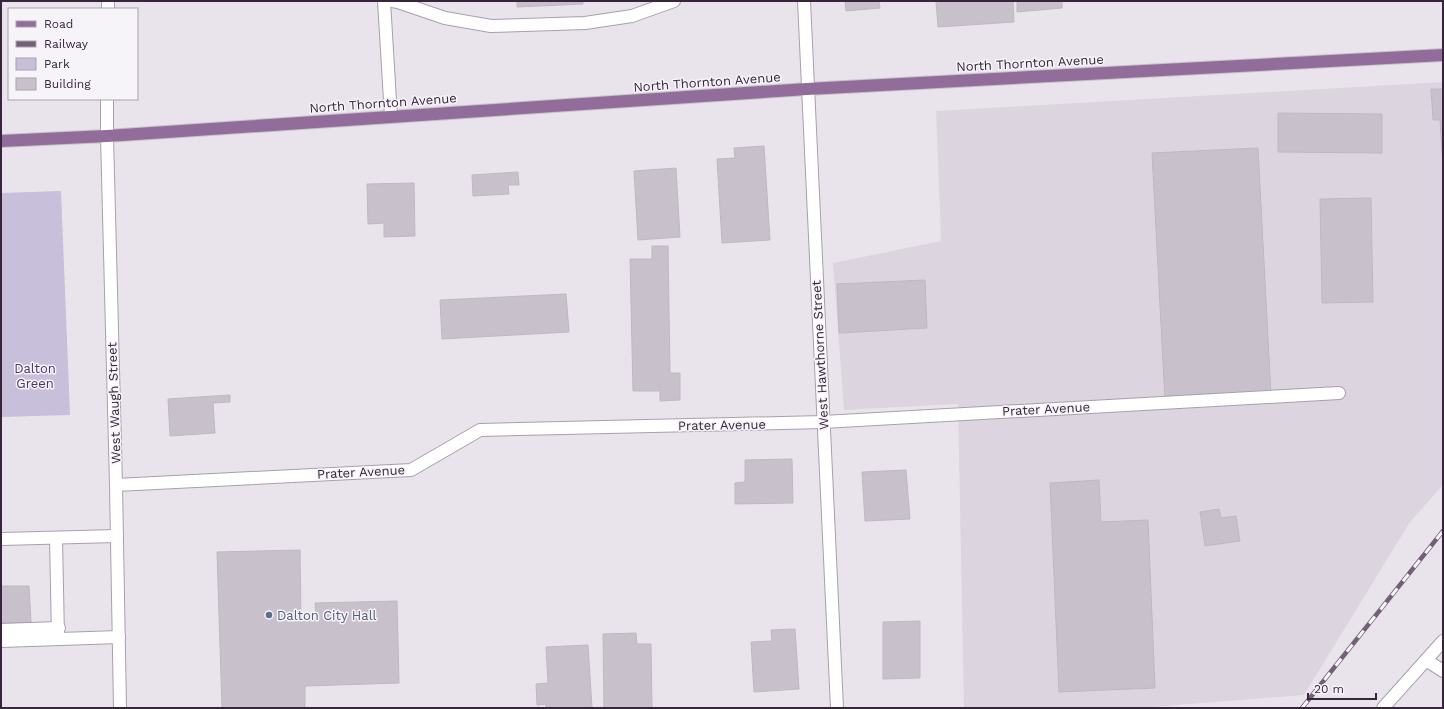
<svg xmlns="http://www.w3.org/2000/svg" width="1444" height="709" font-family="'Work Sans',sans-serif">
  <rect width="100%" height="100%" fill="#e9e4ec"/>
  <polygon fill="#dcd5e0" points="1443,82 1443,485 1410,522 1304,695 1140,708 964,708 958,404 844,410 833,263 941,241 936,111"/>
  <polygon fill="#c8bfda" points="61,191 70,415 1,417 1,193"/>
  <g fill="#c8c1cc" stroke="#c0b7c5">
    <polygon points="517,1 583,1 583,4 517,7"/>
    <polygon points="845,1 879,1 880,8 846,11"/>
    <polygon points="936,1 1013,1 1014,22 938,27"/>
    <polygon points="1017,1 1062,1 1062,8 1017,12"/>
    <polygon points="1431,89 1443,89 1443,168 1440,120 1433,120"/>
    <polygon points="1278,113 1382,114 1382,153 1278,152"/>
    <polygon points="764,146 770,240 722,243 717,159 735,158 734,148"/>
    <polygon points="1258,148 1271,395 1165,401 1152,153"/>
    <polygon points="676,168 680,237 638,240 634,171"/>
    <polygon points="518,172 519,185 508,185 509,194 473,196 472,175"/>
    <polygon points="414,183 415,236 384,237 384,223 368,224 367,184"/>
    <polygon points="1371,198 1373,302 1322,303 1320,199"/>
    <polygon points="652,246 668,246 670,373 680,373 680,400 660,401 660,391 633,391 630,259 652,259"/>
    <polygon points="925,280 927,328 839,333 837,284"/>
    <polygon points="566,294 569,332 442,339 440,300"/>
    <polygon points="230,395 230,402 213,403 215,433 170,436 168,399"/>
    <polygon points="792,459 793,503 735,504 735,483 745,482 745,460"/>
    <polygon points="906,470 910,519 865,521 862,472"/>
    <polygon points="1099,480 1101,522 1148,520 1155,688 1059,692 1050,483"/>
    <polygon points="1219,509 1221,518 1236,516 1240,541 1205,546 1200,512"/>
    <polygon points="300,550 301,620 316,619 315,603 397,601 399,683 305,686 305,708 222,708 217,552"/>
    <polygon points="1,586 29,586 31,622 1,623"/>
    <polygon points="920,621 920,678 883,679 883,622"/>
    <polygon points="795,629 799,689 754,692 751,642 772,641 771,630"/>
    <polygon points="636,633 637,644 651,644 652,708 604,708 603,634"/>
    <polygon points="588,645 592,708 546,708 546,704 537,705 536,684 548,683 546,647"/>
  </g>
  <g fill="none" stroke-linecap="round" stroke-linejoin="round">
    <defs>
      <g id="minor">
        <polyline points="384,1 391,117"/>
        <polyline points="392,1 398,2 445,18 491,26 585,23 632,16 674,1"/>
        <polyline points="804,1 837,708"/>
        <polyline points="108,9 108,1"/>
        <polyline points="107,99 107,136 116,485 120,708"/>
        <polyline points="116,485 411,470 480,430 823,422 1339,393"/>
        <polyline points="56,538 58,638"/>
        <polyline points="1,539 117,536"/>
        <polyline points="1,630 59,628"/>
        <polyline points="1,641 119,637"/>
        <polyline points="1426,660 1443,671"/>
        <polyline points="1383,708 1443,641"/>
      </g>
      <polyline id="major" points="1,141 107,136 807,89 1443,55"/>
    </defs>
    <use href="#minor" stroke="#a99fac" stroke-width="14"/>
    <use href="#major" stroke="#c7c2c8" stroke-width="14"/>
    <use href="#minor" stroke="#fff" stroke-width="12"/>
    <use href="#major" stroke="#926d9c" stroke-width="12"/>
    <defs>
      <polyline id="rail" points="1302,708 1443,531"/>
    </defs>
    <use href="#rail" stroke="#726077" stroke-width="4.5"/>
    <use href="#rail" stroke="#f7f4f9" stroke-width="3" stroke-dasharray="9" stroke-linecap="butt"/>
  </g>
  <circle fill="#5c6f8a" stroke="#f7f4f9" stroke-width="1.5" cx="269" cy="615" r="4"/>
  <g text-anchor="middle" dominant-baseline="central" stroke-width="3" stroke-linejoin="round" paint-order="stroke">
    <g font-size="13" fill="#36253b" stroke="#f7f4f9">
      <text transform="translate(1030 63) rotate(-3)">North Thornton Avenue</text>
      <text transform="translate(707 82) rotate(-4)">North Thornton Avenue</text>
      <text transform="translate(383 103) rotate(-4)">North Thornton Avenue</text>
      <text transform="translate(820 355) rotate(-93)">West Hawthorne Street</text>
      <text transform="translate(114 403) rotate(-92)">West Waugh Street</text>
      <text transform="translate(1046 409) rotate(-3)">Prater Avenue</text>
      <text transform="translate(722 425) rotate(-1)">Prater Avenue</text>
      <text transform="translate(361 472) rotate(-3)">Prater Avenue</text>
    </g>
    <g font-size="13" fill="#4d346e" stroke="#f7f4f9">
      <text x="35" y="368">Dalton<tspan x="35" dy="15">Green</tspan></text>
    </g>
    <g font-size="13" fill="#4e5e75" stroke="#f7f4f9" text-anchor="start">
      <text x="277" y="615">Dalton City Hall</text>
    </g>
  </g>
  <rect width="1444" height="709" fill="none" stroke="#36253b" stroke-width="4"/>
  <rect x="8" y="8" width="130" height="92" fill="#f7f4f9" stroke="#aaa1ad"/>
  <rect x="16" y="21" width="20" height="6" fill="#926d9c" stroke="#aaa1ad"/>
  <text x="44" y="28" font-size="12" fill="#36253b">Road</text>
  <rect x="16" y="41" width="20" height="6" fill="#726077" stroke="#aaa1ad"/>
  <text x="44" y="48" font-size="12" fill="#36253b">Railway</text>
  <rect x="16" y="58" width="20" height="12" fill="#c8bfda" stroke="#aaa1ad"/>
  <text x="44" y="68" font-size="12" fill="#36253b">Park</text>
  <rect x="16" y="78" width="20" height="12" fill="#c8c1cc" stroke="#aaa1ad"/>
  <text x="44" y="88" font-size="12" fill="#36253b">Building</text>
  <path d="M1308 693v6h68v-6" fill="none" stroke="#36253b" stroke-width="2"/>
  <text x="1314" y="693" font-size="12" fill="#36253b" stroke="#f7f4f9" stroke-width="3" paint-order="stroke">20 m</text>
</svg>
